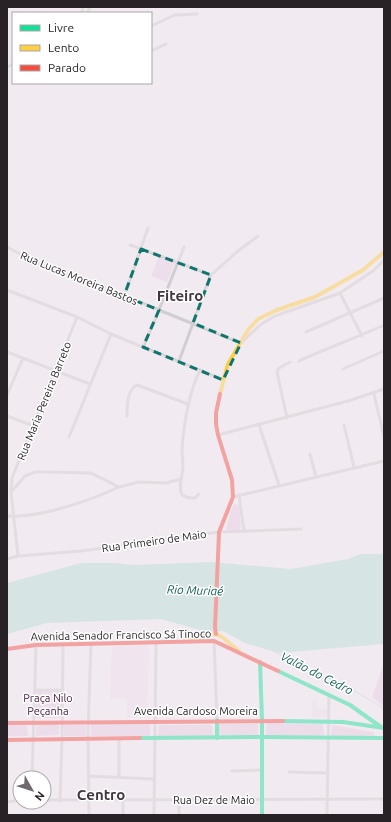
<svg xmlns="http://www.w3.org/2000/svg" width="391" height="822" font-family="Ubuntu,sans-serif">
  <rect width="100%" height="100%" fill="#f2eaf1"/>
  <g fill="#eddeeb">
    <polygon points="159,256 175,262 167,282 151,276"/>
    <polygon points="149,645 147,716 127,717 127,699 110,699 112,646"/>
    <polygon points="312,699 317,699 317,709 328,709 328,717 312,717"/>
  </g>
  <g fill="#e7cee2">
    <polygon points="237,504 239,507 241,528 239,530 229,531 226,529 233,505"/>
    <polygon points="384,663 384,707 372,697"/>
    <rect x="35" y="691" width="26" height="27"/>
    <polygon points="59,723 59,735 36,736 36,724"/>
    <polygon points="267,723 323,724 324,735 266,736"/>
    <rect x="91" y="724" width="59" height="12"/>
    <rect x="219" y="724" width="39" height="11"/>
    <polygon points="7,725 27,725 28,736 7,736"/>
    <rect x="64" y="725" width="22" height="11"/>
    <polygon points="159,725 212,725 213,736 158,737"/>
    <polygon points="332,725 374,732 374,736 331,736"/>
  </g>
  <polygon fill="#b6ddd6" points="360,554 384,554 384,644 278,653 245,643 223,631 207,632 161,619 47,623 7,634 7,583 81,563 112,563 136,565 211,562 291,569 348,559"/>
  <g fill="none" stroke-linecap="round" stroke-linejoin="round">
    <polyline stroke="#b6ddd6" stroke-width="1" points="277,653 315,674 337,681 377,704 384,709"/>
    <g stroke="#d0ced0" stroke-width="3">
      <polyline points="82,13 83,7"/>
      <polyline points="87,13 90,7"/>
      <polyline points="151,26 175,15 197,14"/>
      <polyline points="151,51 166,44"/>
      <polyline points="7,67 13,64"/>
      <polyline points="130,245 178,262 211,275"/>
      <polyline points="7,247 43,266 124,296 241,343 260,325 275,316 340,293 373,271 384,260"/>
      <polyline points="7,290 77,317 111,334 223,380"/>
      <polyline points="340,293 362,336"/>
      <polyline points="124,296 148,228"/>
      <polyline points="306,332 384,298"/>
      <polyline points="143,347 159,310 184,247"/>
      <polyline points="7,352 90,384"/>
      <polyline points="179,361 211,275 238,251 258,236"/>
      <path d="M299,361C327,348 356,338 384,325"/>
      <polyline points="343,369 384,351"/>
      <polyline points="374,394 384,437"/>
      <polyline points="7,395 23,358"/>
      <polyline points="7,416 34,426"/>
      <path d="M127,416C127,406 127,390 137,385L188,404"/>
      <polyline points="287,418 277,372 279,368 290,362"/>
      <polyline points="259,425 279,485"/>
      <polyline points="344,425 354,467"/>
      <polyline points="218,435 348,401 384,389"/>
      <polyline points="69,437 111,334"/>
      <polyline points="310,454 316,477"/>
      <polyline points="11,492 25,476 35,472 47,472 91,473 119,487 139,482 166,483 181,479"/>
      <path d="M199,494L195,498H189L182,495C178,488 182,476 183,468C183,461 182,455 182,449C184,422 188,395 200,370"/>
      <polyline points="239,495 244,531"/>
      <polyline points="233,497 384,461"/>
      <path d="M7,516C40,518 89,501 119,487"/>
      <polyline points="18,556 11,492 12,478 77,317"/>
      <polyline points="7,559 18,556 81,551 219,532 301,529"/>
      <polyline points="214,641 217,720"/>
      <polyline points="35,690 63,690"/>
      <polyline points="232,771 262,770"/>
      <polyline points="289,772 328,773"/>
      <polyline points="88,776 154,779"/>
      <polyline points="119,777 119,740"/>
      <polyline points="32,778 36,645"/>
      <polyline points="44,800 384,799"/>
      <polyline points="123,800 123,815"/>
      <polyline points="179,800 179,815"/>
      <polyline points="60,801 62,739 63,645"/>
      <polyline points="7,802 20,800"/>
      <polyline points="89,815 88,731 91,644"/>
      <polyline points="154,815 156,643"/>
      <polyline points="327,815 329,695"/>
    </g>
    <g stroke="#16e098" stroke-width="4">
      <polyline points="260,662 262,720 262,815"/>
      <polyline points="278,671 350,705 381,727"/>
      <polyline points="217,720 217,738"/>
      <polyline points="283,721 343,722 384,728"/>
      <polyline points="140,738 262,737 384,738"/>
    </g>
    <g stroke="#ffcf43" stroke-width="4">
      <polyline points="220,394 228,364 248,330 258,319 277,310 315,297 363,270 384,252"/>
      <polyline points="186,640 216,634 222,637 239,651"/>
    </g>
    <g stroke="#f24e42" stroke-width="4">
      <polyline points="216,634 215,628 219,532 233,497 232,480 218,435 216,424 216,413 220,394"/>
      <polyline points="7,649 36,645 214,641 278,671"/>
      <polyline points="7,723 283,721"/>
      <polyline points="7,740 140,738"/>
    </g>
  </g>
  <path d="M0 0H391V822H0ZM141,249L211,275L193,323L241,343L223,380L143,347L159,310L124,296Z" fill="#f2eaf1" fill-opacity=".55" fill-rule="evenodd"/>
  <path fill="none" stroke="#0f766e" stroke-width="3" stroke-dasharray="8 5" stroke-linejoin="round" d="M141,249L211,275L193,323L241,343L223,380L143,347L159,310L124,296Z"/>
  <g text-anchor="middle" dominant-baseline="central" stroke-width="3" stroke-linejoin="round" paint-order="stroke">
    <g font-size="11" fill="#282227" stroke="#fff">
      <text transform="translate(79 278) rotate(22)">Rua Lucas Moreira Bastos</text>
      <text transform="translate(44 401) rotate(-68)">Rua Maria Pereira Barreto</text>
      <text transform="translate(154 541) rotate(-8)">Rua Primeiro de Maio</text>
      <text transform="translate(121 635) rotate(-1)">Avenida Senador Francisco Sá Tinoco</text>
      <text x="196" y="711">Avenida Cardoso Moreira</text>
      <text x="214" y="800">Rua Dez de Maio</text>
    </g>
    <g font-size="11" fill="#45153e" stroke="#fff">
      <text x="48" y="698">Praça Nilo<tspan x="48" dy="13">Peçanha</tspan></text>
    </g>
    <g font-size="12" font-style="italic" fill="#0e5e53" stroke="#fff">
      <text transform="translate(195 590) rotate(2)">Rio Muriaé</text>
      <text transform="translate(317 673) rotate(27)">Valão do Cedro</text>
    </g>
    <g font-size="15" font-weight="bold" fill="#423740" stroke="#fff">
      <text x="180" y="295">Fiteiro</text>
      <text x="101" y="794">Centro</text>
    </g>
  </g>
  <rect width="391" height="822" fill="none" stroke="#282227" stroke-width="16"/>
  <rect x="12" y="12" width="140" height="72" fill="#ffffff" stroke="#a9a7a9"/>
  <rect x="20" y="25" width="20" height="6" fill="#16e098" stroke="#a9a7a9"/>
  <text x="48" y="32" font-size="12" fill="#282227">Livre</text>
  <rect x="20" y="45" width="20" height="6" fill="#ffcf43" stroke="#a9a7a9"/>
  <text x="48" y="52" font-size="12" fill="#282227">Lento</text>
  <rect x="20" y="65" width="20" height="6" fill="#f24e42" stroke="#a9a7a9"/>
  <text x="48" y="72" font-size="12" fill="#282227">Parado</text>
  <g transform="translate(32 790) rotate(129)"><circle r="19" fill="#ffffff" stroke="#a9a7a9"/>
  <path d="M0-3L7 15L0 10L-7 15Z" fill="#6f686e"/>
  <text y="-6" font-size="11" font-weight="bold" text-anchor="middle" fill="#282227">N</text>
  </g>
</svg>
